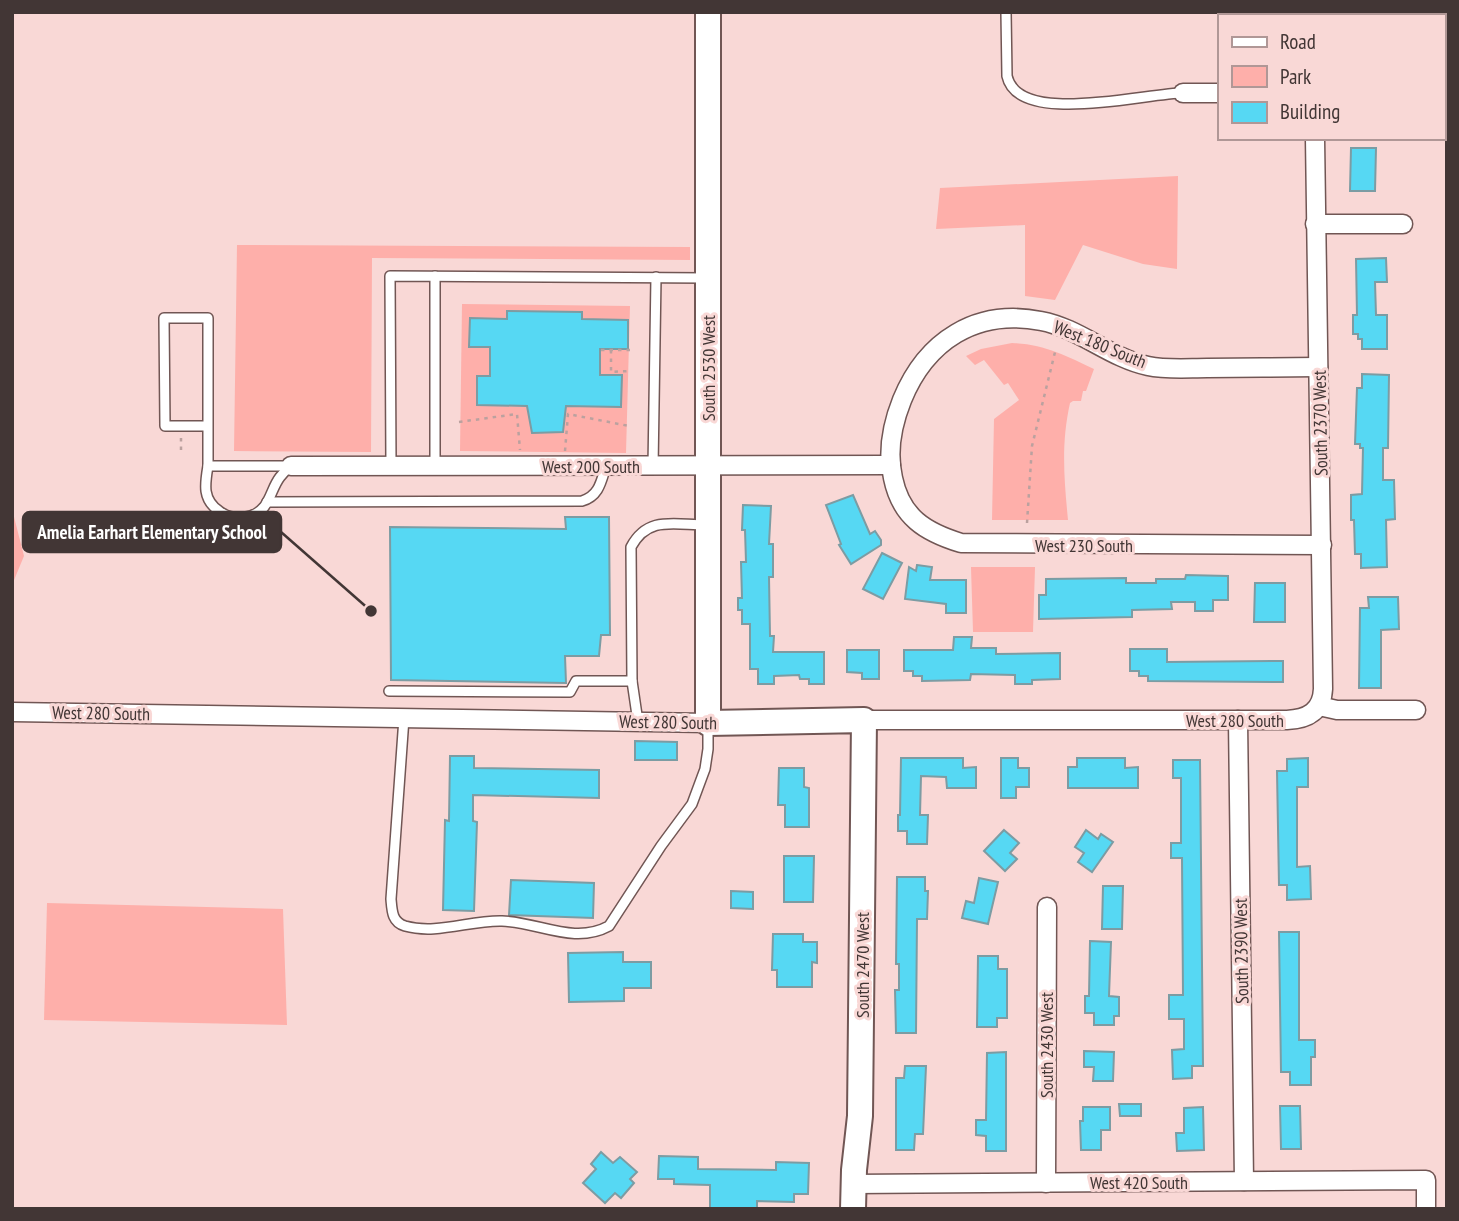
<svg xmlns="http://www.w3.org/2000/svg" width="1459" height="1221" font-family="'PT Sans Narrow',sans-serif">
  <rect width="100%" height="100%" fill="#f9d8d6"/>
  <g fill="#feafaa">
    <polygon points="1178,176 1177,269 1143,264 1083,245 1055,300 1025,296 1025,225 936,229 940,188"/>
    <polygon points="237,245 690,247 690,260 372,258 371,452 234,451"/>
    <polygon points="462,304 630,306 626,453 460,451"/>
    <path d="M1012,343C1044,344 1067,356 1094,369L1086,391H1083L1081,401H1073L1070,403C1061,444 1064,478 1068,520H992L994,419L1019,400L1008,383L1004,385L984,360L975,365L966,356L981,349Z"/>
    <polygon points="12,509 24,556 12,585"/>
    <polygon points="971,567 1035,567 1033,632 973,632"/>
    <polygon points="47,903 283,909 287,1025 44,1020"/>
  </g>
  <g fill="#56d8f3" stroke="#7c9ca3" stroke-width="2">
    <polygon points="1351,148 1376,148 1375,191 1350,191"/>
    <polygon points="1386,258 1387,282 1375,282 1376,315 1387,315 1387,349 1362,349 1362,339 1358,339 1358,334 1353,334 1353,315 1357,315 1356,259"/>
    <polygon points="507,311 582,312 582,319 628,320 628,349 600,349 600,375 622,375 621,407 566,406 563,432 532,433 527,406 477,405 477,376 490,376 490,347 469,347 470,318 507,319"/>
    <polygon points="1362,374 1389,375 1388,448 1383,448 1383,480 1394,480 1395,519 1386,520 1387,567 1361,568 1361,554 1355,554 1354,520 1351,520 1351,495 1362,494 1363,448 1360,448 1360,444 1355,444 1357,388 1362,388"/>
    <polygon points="853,495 870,534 875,531 881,540 881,545 851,564 839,545 841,544 826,505"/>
    <polygon points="743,505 771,506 769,544 773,544 773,577 769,577 770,636 774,636 773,652 824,652 824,684 809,684 809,679 800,679 799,675 774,676 774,684 758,684 758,669 750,669 750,624 742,624 742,610 738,610 738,598 742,598 741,562 746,562 745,530 742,530"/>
    <polygon points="565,517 609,517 610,635 601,635 599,656 565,656 566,683 391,680 390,527 566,529"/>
    <polygon points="882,553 902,563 883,599 863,589"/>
    <polygon points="917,565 932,567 930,580 966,580 966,613 946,613 946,604 905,599 909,567 916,571"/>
    <polygon points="1186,575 1228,576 1228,600 1213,600 1213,611 1195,611 1195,602 1171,602 1172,609 1132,610 1132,617 1039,619 1039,595 1046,595 1046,579 1126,578 1126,583 1156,583 1156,579 1185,579"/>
    <polygon points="1255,583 1285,583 1285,622 1254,622"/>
    <polygon points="1368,597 1398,597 1399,629 1381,630 1381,688 1359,688 1360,608 1369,608"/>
    <polygon points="954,637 972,637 971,648 996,648 996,654 1060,653 1060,679 1032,680 1032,684 1015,684 1015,675 971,674 970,680 922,681 922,676 913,676 913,671 904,671 904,650 953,650"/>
    <polygon points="1130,649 1167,649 1167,662 1283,661 1283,682 1148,681 1148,676 1139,676 1139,671 1130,671"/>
    <polygon points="847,650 879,650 879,679 862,679 862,673 847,672"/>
    <polygon points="635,741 677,742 677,760 635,760"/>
    <polygon points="450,756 474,756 474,768 599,770 599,798 473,795 473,821 477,822 474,911 443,910 445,820 449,821"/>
    <polygon points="901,758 963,758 963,768 976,767 976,788 947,788 946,777 921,776 920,815 928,815 927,844 907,844 907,831 898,831 898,815 900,815"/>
    <polygon points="1001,758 1018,758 1018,768 1029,768 1029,787 1016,787 1016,798 1001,798"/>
    <polygon points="1077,758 1125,758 1125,768 1138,767 1138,788 1068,788 1068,767 1077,767"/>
    <polygon points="1308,758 1308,787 1297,787 1297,867 1310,866 1311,899 1287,900 1287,885 1279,885 1277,771 1287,771 1287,759"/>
    <polygon points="1173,760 1200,760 1203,1066 1192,1066 1192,1078 1173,1079 1172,1050 1184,1049 1184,1019 1169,1019 1169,995 1183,995 1182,858 1171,858 1171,843 1181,843 1181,778 1173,778"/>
    <polygon points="779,768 804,768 804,787 809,788 809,827 785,827 785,805 778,805"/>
    <polygon points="1004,830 1019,843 1010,853 1017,859 1005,871 984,851"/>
    <polygon points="1086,830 1098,839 1101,834 1113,842 1092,872 1078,862 1084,853 1075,847"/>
    <polygon points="784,856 814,856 813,902 784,902"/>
    <polygon points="897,877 925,877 925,891 928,891 927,919 917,919 916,1033 896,1033 895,990 899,990 899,964 896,964"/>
    <polygon points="979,878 998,882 988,924 962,918 966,901 974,903"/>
    <polygon points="511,880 594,883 593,918 509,915"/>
    <polygon points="1103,886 1123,886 1122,929 1102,929"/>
    <polygon points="731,891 753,892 753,909 731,908"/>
    <polygon points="1279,932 1299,932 1299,1040 1315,1040 1315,1057 1311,1057 1311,1085 1290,1085 1290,1072 1281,1072"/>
    <polygon points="773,934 803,934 803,942 817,942 817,963 812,962 812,987 777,987 777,970 772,970"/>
    <polygon points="1090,941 1111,942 1109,996 1119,997 1119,1016 1114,1016 1114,1025 1094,1025 1094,1013 1085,1013 1085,996 1089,996"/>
    <polygon points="623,952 623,962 651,962 651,988 624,988 624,1001 569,1002 568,953"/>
    <polygon points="978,956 998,956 998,969 1007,969 1007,1018 997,1018 997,1027 977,1027"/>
    <polygon points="1084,1051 1114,1052 1113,1081 1093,1081 1094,1067 1084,1067"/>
    <polygon points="1006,1052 1006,1151 986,1151 986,1136 976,1135 976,1120 986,1120 987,1053"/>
    <polygon points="905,1066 926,1066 923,1134 915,1134 914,1150 896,1150 896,1078 904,1078"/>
    <polygon points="1119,1104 1141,1104 1141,1116 1120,1116"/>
    <polygon points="1280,1106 1300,1106 1301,1149 1281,1149"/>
    <polygon points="1083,1107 1110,1107 1110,1130 1101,1130 1101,1150 1081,1150 1080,1121 1083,1121"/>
    <polygon points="1203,1107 1204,1150 1177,1151 1176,1133 1184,1133 1184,1108"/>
    <polygon points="601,1152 613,1163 620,1157 637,1172 630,1179 634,1183 621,1198 615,1193 605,1203 583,1183 596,1169 591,1164"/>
    <polygon points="659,1156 698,1157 698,1169 776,1170 776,1162 809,1163 808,1194 794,1194 794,1202 757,1201 757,1209 710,1208 710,1185 674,1184 674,1179 658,1179"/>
  </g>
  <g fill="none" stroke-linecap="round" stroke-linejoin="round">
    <defs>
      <g id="lane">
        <path d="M1006,12L1007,76C1018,127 1145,93 1183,93"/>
        <polyline points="435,276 435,466"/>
        <path d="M208,426H165L164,318H208V466C205,484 202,499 219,511C232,521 253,520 264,507C271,498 273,486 280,477C283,473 287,469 291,466"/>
        <polyline points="208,466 291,466"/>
        <polyline points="391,466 390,276 706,278"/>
        <polyline points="653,467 656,277"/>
        <path d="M267,502L582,501C599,496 601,482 606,466"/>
        <polyline points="632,681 638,722"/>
        <path d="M389,691L570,692L576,681H632L631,547C648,515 675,525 706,525"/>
        <path d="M404,718L391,899C392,911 392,922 405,926C437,935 470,920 502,921C539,922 574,945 609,926L661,846L692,804L705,769L708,749V724"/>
      </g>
      <g id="street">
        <polyline points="1315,16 1315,12"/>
        <polyline points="1183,93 1219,93"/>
        <polyline points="1315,224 1403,224"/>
        <path d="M1318,367C1281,367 1244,368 1207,368C1188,368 1167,370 1148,366C1110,358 1079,328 1041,321C976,308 926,341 902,400C892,425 887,452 893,478C901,517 925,532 961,543L1322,545"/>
        <polyline points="291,466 891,465"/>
        <polyline points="1319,706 1337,710 1416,710"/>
        <polyline points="12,712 708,723"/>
        <path d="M864,720H1287C1308,719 1322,711 1323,689L1315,138"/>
        <polyline points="1238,720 1244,1181"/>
        <polyline points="1046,1183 1047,907"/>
        <polyline points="853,1184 1426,1180 1426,1209"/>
      </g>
      <polyline id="secondary" points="708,12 708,723 864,720 860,1116 854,1170 853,1209"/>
    </defs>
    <use href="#lane" stroke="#715654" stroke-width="12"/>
    <use href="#street" stroke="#715654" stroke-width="21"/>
    <use href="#secondary" stroke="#715654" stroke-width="28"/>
    <g stroke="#bba19f" stroke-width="2.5" stroke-dasharray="3.5 5" stroke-linecap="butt">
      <polyline points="601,350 630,350"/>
      <polyline points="611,350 611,372 629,371"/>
      <polyline points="459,422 517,414 520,450"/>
      <polyline points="181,438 181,452"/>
      <polyline points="565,451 568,414 629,426"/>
      <polyline points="1027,523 1032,446 1056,348"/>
    </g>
    <use href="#lane" stroke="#fff" stroke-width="9"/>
    <use href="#street" stroke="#fff" stroke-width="18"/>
    <use href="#secondary" stroke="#fff" stroke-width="24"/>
  </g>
  <g text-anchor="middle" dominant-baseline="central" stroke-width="6" stroke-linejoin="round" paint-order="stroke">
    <g font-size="18" fill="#423635" stroke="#f9d8d6">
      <text transform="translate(1100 344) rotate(22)">West 180 South</text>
      <text transform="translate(708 368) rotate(-90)">South 2530 West</text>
      <text transform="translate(1320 423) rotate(-91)">South 2370 West</text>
      <text x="591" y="466">West 200 South</text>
      <text x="1084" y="545">West 230 South</text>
      <text transform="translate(101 713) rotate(1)">West 280 South</text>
      <text x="1235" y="720">West 280 South</text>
      <text transform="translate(668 722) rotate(1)">West 280 South</text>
      <text transform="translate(1241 951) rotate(-91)">South 2390 West</text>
      <text transform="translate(862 965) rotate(-90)">South 2470 West</text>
      <text transform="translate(1046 1045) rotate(-90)">South 2430 West</text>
      <text x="1139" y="1182">West 420 South</text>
    </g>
  </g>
  <path fill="none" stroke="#423635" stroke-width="2.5" d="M371 611L281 532"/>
  <circle fill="#423635" stroke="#f9d8d6" stroke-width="2.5" cx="371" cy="611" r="7"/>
  <rect fill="#423635" stroke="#423635" stroke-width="2.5" x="23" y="512" width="258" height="40" rx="7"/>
  <g font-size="19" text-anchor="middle" font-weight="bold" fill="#fff">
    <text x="152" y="539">Amelia Earhart Elementary School</text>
  </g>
  <rect width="1459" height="1221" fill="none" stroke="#423635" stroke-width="28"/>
  <rect x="1218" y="14" width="228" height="126" fill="#f9d8d6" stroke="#b09796" stroke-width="2"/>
  <rect x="1232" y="37" width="35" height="10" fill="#ffffff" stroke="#b09796" stroke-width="2"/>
  <text x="1280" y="49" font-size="21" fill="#423635">Road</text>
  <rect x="1232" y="66" width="35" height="21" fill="#feafaa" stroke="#b09796" stroke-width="2"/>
  <text x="1280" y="84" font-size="21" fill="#423635">Park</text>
  <rect x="1232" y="102" width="35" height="21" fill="#56d8f3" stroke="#b09796" stroke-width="2"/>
  <text x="1280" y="119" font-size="21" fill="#423635">Building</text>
</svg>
